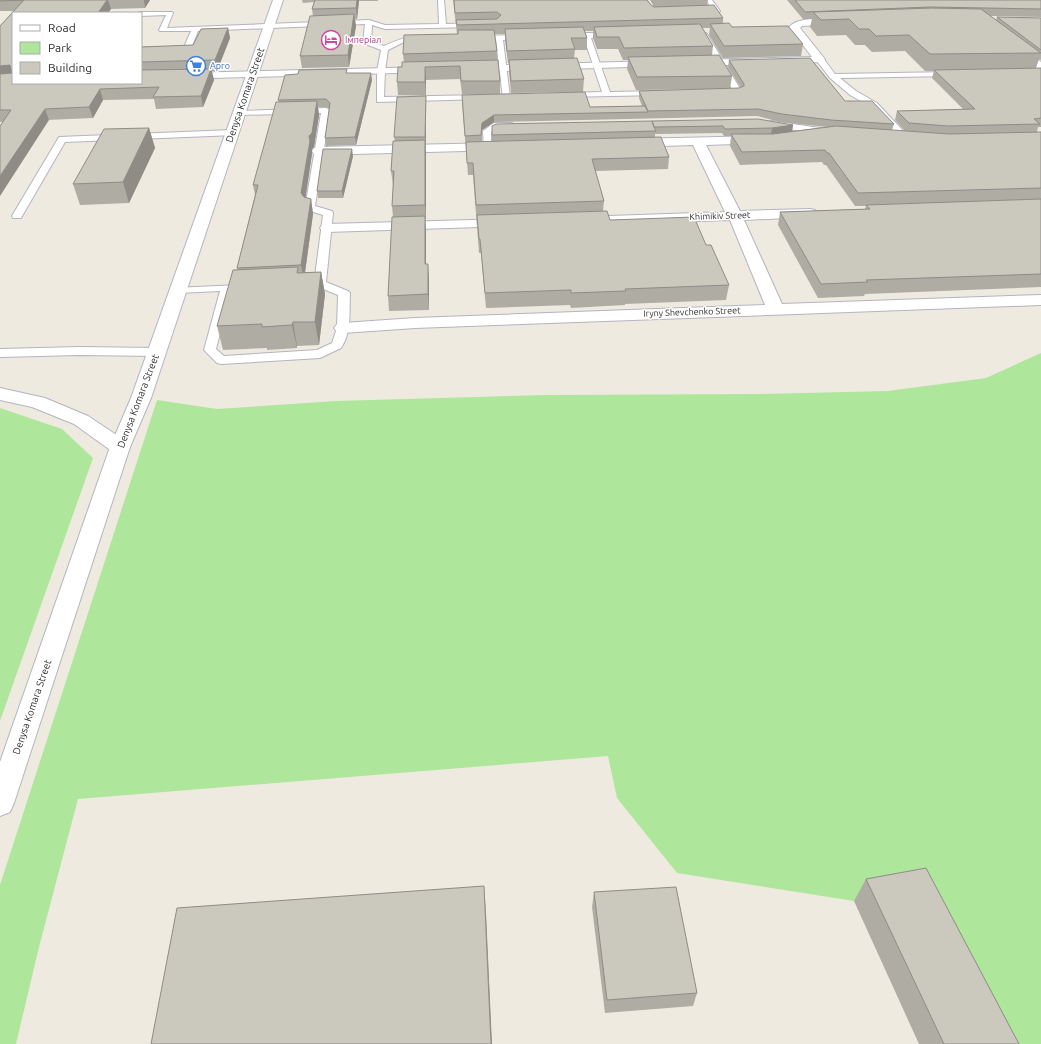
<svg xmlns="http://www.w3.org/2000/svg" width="1041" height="1044" font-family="Ubuntu,sans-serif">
  <rect width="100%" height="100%" fill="#efeae0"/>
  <g fill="#aee69c">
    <polygon points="1041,353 1041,1044 991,1044 854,901 677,873 617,798 608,756 78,799 39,947 16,1044 0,1044 0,885 157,400 217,409 336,401 545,395 759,394 888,391 986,378"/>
    <polygon points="0,408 62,429 93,458 0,721"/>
  </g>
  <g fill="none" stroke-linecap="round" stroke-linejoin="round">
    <defs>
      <g id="service">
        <path d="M438,0H444L446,24L476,23L479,25L476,27L385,29L372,25L371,42L384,46C395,41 415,32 427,40L423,42H404L388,50L385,71L384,97L482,95L486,97L485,99L377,102V71L381,50L363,43L365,24L198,31L190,51L141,52V48L184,47L191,31H160L159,30L166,15L141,16V13H138L141,12H172L173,13L167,28L369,20L385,25L439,24Z"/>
        <polygon points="706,0 712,0 720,11 719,12 702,12 702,10 712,9"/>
        <polygon points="703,32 707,34 742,92 741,94 735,94 734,92 699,34"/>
        <polygon points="587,33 612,33 616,35 612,37 591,38 610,92 658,91 662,93 661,95 563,97 563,93 566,93 602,92 584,38 566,38 562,36 566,34"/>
        <polygon points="524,35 527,35 527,39 503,40 510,97 506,99 503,99 496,40 474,40 470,38 474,36"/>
        <polygon points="817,58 823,58 835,74 952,72 956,74 952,76 840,78 856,91 877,103 908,136 909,138 908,140 902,140 871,107 850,95 830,78 816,60"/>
        <path d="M326,108L330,110L315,206L332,211L333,213L326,282L348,291L350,293C349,311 352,332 341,348L320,358L221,364L217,363L204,350L220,291L178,293L172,290L174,288L239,285L241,287L239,289L231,291L216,349L224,356L317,350L332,343L337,328L338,295L316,286L314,284L323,215L307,210L305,208L321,113L239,115L235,113L239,111Z"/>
        <polygon points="772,121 827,129 831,132 827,135 769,126 768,124 769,122"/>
        <path d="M494,123H512L516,126C510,132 499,126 491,132V147L490,149H484L483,131Z"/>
        <polygon points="232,130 236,133 235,135 65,142 21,218 13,218 12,216 59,137"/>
        <polygon points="79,347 157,348 161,349 163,352 161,355 157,356 79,355 0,357 0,349"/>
      </g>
      <g id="minor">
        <path d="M841,19L846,22L845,24L802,26L800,28L824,58L825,60L824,62L694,66L688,63L694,60L812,57L789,27C798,16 827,19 841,19Z"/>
        <polygon points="1014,44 1018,45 1041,62 1041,70 1037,69 1010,49 1009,47 1010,45"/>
        <polygon points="658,61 662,62 664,64 662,66 468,72 462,69 468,66"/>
        <polygon points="428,67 434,70 432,72 141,80 141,74"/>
        <polygon points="760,136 765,137 766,140 765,143 706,145 740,211 810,209 815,210 817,213 815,216 810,217 744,220 782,304 1041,295 1041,305 415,328 343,333 337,332 334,328 337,324 343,323 415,318 765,305 730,220 580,225 575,224 573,221 575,218 580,217 725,212 693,145 634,147 629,146 628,143 629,140 634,139"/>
        <polygon points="496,143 501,144 503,147 501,150 319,155 314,154 312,151 314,148 319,147"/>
        <polygon points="508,219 513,220 515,223 513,226 327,232 322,231 320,228 322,225 327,224"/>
        <polygon points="0,388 45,398 88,416 127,442 130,447 127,452 120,453 113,452 74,424 32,407 0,400"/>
      </g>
      <polygon id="tertiary" points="273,0 283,0 151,398 130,447 14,803 10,812 0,816 0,762 110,447 131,398"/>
    </defs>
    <use href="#service" stroke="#b3b4c1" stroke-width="2"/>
    <use href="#minor" stroke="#b3b4c1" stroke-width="2"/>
    <use href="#tertiary" stroke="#b3b4c1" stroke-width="2"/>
    <use href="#service" fill="#fff" fill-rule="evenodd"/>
    <use href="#minor" fill="#fff" fill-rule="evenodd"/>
    <use href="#tertiary" fill="#fff" fill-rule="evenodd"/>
  </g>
  <g fill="#afaca3" fill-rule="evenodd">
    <polygon points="0,0 150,0 145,8 111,9 108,13 13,13 141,83 141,47 193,45 228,28 230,38 217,71 212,71 214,80 203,107 156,109 154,99 103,100 93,118 0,122 0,26 14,11 0,11"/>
    <polygon points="302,0 378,0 378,1 359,1 357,19 355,19 356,26 349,67 302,68 300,56 313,16 312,9 314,2 303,3"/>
    <path d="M453,0H647L651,5L654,7L650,0H708L707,5L723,18V23L732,27L803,44L801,56L723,58L709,35L710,28H702L713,46L712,55L732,76L730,89L739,88H741L728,67L729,60L845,101L894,124L892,130L905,131L895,120L897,111L963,109L932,78L934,71H925L905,51L872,52L865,45H855L846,35L817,36L810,27L812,19H803L787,0H1041V17L991,16L996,20L997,17L1041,18V60L1039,59L1036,68H1041V127H1038L1037,132H1041V287L865,294L864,296L818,298L778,225L780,212L865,209L866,206H855L826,165H824L822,162L740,165L730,146L731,136H724L722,133L655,134V137L669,157L668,169L595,171L604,201L603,211L610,220L706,245L729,285L726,300L625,304V305L571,308L570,305L486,308L481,253H479L473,175H468L462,102L590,107L642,106L639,98V91L729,89L636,90L627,69L628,60H623L618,49H597L593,38V31H585L587,38V50H575L574,58L584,79L583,92L511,93L509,72V63H508L505,40V34H495L497,51V60L500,81V94H462L460,79L426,80V95H398L397,82L404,62L403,54L457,34ZM757,116L780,122L827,127L792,131L793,125L492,126V141H482V130L494,122Z"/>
    <polygon points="348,73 372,80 356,145 326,146 325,138 329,109 327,107 318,107 319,115 314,147 312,149 312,154 305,197 311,199 313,214 305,272 321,272 325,294 319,345 297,346 297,348 267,350 267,348 223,350 217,326 237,269 237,268 255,195 253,185 279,102 278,100"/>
    <polygon points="426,96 426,219 425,219 426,231 426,264 429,279 429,310 389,311 388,296 393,217 392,206 393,185 391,171 395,141 394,137"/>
    <polygon points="149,128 155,148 129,203 80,205 73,184"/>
    <polygon points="353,156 343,198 318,198 317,191"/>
    <polygon points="866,879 1019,1044 919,1044 854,901"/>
    <polygon points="594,892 697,993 693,1006 605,1013 592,907"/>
  </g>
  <g fill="#8e8c85">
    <polygon points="107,0 108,0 111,9 108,13 98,13"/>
    <polygon points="144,0 150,0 145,8"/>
    <polygon points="357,0 359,0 359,1 357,19 356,8"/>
    <polygon points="354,14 356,26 349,67 348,55"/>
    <polygon points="228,28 230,38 217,71 215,60"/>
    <polygon points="10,65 13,73 0,77 0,66"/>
    <polygon points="425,67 426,80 426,95 425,82"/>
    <polygon points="211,69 214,80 203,107 201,96"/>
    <polygon points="371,73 372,80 356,145 355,137"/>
    <polygon points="100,89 103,100 93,118 89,107"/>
    <polygon points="426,96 426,144 425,137"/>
    <polygon points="317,101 319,115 314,147 312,149 312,154 304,208 301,193 309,136"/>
    <polygon points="45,109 49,120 0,196 0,176"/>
    <polygon points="494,115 494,122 482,130 482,142 482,123"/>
    <polygon points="793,125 792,132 771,134 772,128"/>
    <polygon points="149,128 155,148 129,203 123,182"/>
    <polygon points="425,140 426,154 426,219 425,205"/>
    <polygon points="352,149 353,156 343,198 342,191"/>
    <polygon points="311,199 313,214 304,280 301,265"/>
    <polygon points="425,216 426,231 426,279 425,264"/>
    <polygon points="428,264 429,279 429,310 428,294"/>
    <polygon points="321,272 325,294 319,345 315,322"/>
    <polygon points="293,322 297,346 297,348 292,325"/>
    <polygon points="484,886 486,913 492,1044 491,1044"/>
  </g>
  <g fill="#cbc8be" stroke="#8e8c85">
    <polygon points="0,0 107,0 98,13 13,13 13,83 141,83 141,70 211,69 201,96 153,97 159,87 100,89 89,107 45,109 0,176 0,126 11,110 0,110 0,74 12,73 10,65 0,66 0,26 24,0 0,1"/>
    <polygon points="315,0 357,0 356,8 312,9"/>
    <polygon points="454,0 647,0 651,5 654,7 714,5 723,18 457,25 456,20 497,19 501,15 497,12 455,13"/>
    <polygon points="795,0 1041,0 1041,9 930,7 805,12"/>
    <polygon points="932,8 981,9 1041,53 930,54 909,35 876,36 869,29 859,29 849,19 821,20 813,12"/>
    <polygon points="354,14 348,55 300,56 310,16"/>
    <polygon points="997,17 1041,18 1041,50"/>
    <polygon points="729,23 732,27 788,26 803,44 724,46 710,24"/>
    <polygon points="700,24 713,46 624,48 619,37 597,37 594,27"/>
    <polygon points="583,27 587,38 571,38 575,49 507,51 505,29"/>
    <polygon points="228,28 215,60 141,62 141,47 193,45 201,29"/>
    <polygon points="458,30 494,30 497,51 403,54 404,35 458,34"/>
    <polygon points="719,55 732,76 637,77 628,57"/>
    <polygon points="577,58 584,79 511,81 509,60"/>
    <polygon points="810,58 845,101 872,101 894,124 831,120 782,114 758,109 648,111 639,91 739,88 744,86 744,84 729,60"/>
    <polygon points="498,60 500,81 461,81 460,66 425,67 425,82 397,82 398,67 402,67 402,62"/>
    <polygon points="1041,68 1041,118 1034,119 1040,124 948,126 909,123 897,111 975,109 934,70"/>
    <polygon points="347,69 346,73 371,73 355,137 325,138 330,103 326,99 278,100 285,75 298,74 299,70"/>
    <polygon points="585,92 590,107 645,106 648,112 494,115 482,123 481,135 465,136 462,95"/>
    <polygon points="426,96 425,137 394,137 397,97"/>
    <polygon points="317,101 312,133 309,136 310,141 301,193 304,197 311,199 301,265 237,268 258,185 253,185 276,102"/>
    <polygon points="758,119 793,125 772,128 725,129 723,126 654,127 656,131 492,135 492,126 496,124 652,121 654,127 652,121"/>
    <polygon points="836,126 949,134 1041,132 1041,188 858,193 829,153 827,153 825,150 742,152 731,134 773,134"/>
    <polygon points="149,128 123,182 73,184 104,129"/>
    <polygon points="661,137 669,157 592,159 604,201 476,205 473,163 467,163 466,142"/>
    <polygon points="425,140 425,205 392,206 394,171 391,171 393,141"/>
    <polygon points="323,149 352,149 342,191 317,191"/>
    <polygon points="1041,199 1041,274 866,280 868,282 821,284 780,212 870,209 866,205"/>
    <polygon points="607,211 610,220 694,217 706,245 711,245 729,285 625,289 626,291 571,293 571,290 485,293 480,239 479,239 477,215"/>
    <polygon points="425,216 425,264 428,264 428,294 388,296 392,217"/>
    <polygon points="298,267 297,273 321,272 315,322 293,322 292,325 262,327 262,324 217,326 233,270"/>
    <polygon points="926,868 1019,1044 944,1044 866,879"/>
    <polygon points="484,886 491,1044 151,1044 177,908"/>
    <polygon points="676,887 697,993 607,1000 594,892"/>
  </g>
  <defs>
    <symbol id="hotel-ring" viewBox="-11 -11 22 22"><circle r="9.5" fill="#fff" stroke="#d1479c" stroke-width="1.5"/><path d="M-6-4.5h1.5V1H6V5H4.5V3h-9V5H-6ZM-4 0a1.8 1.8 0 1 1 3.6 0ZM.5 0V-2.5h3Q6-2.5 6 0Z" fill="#d1479c"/></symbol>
    <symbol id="supermarket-ring" viewBox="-11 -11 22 22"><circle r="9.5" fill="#fff" stroke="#3f7fe0" stroke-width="1.5"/><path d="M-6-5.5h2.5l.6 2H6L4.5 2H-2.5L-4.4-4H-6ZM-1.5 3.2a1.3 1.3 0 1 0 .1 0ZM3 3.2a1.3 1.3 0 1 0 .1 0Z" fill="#3f7fe0"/></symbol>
  </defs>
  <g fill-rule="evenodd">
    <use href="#hotel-ring" x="320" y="29" width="22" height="22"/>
    <use href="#supermarket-ring" x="185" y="55" width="22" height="22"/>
  </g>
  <g text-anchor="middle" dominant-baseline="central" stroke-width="3" stroke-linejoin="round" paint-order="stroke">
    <g font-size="9" fill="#b23c85" stroke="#fff" text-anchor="start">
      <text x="345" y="40">Імперіал</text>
    </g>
    <g font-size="9" fill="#366cbe" stroke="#fff" text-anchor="start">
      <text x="210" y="66">Арго</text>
    </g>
    <g font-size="9" fill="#2d2d2d" stroke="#fff">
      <text transform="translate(720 216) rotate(-2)">Khimikiv Street</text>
      <text transform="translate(692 312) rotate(-2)">Iryny Shevchenko Street</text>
    </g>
    <g font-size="10" fill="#2d2d2d" stroke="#fff">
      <text transform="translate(245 95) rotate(-71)">Denysa Komara Street</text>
      <text transform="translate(138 401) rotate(-69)">Denysa Komara Street</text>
      <text transform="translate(32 707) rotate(-71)">Denysa Komara Street</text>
    </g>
  </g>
  <rect x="12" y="12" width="130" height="72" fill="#ffffff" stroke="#ababab"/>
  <rect x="20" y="25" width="20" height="6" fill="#ffffff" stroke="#ababab"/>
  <text x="48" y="32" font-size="12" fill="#2d2d2d">Road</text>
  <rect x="20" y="42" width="20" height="12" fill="#aee69c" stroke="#ababab"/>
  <text x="48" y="52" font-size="12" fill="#2d2d2d">Park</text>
  <rect x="20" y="62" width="20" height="12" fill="#cbc8be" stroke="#ababab"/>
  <text x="48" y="72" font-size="12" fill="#2d2d2d">Building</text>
</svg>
